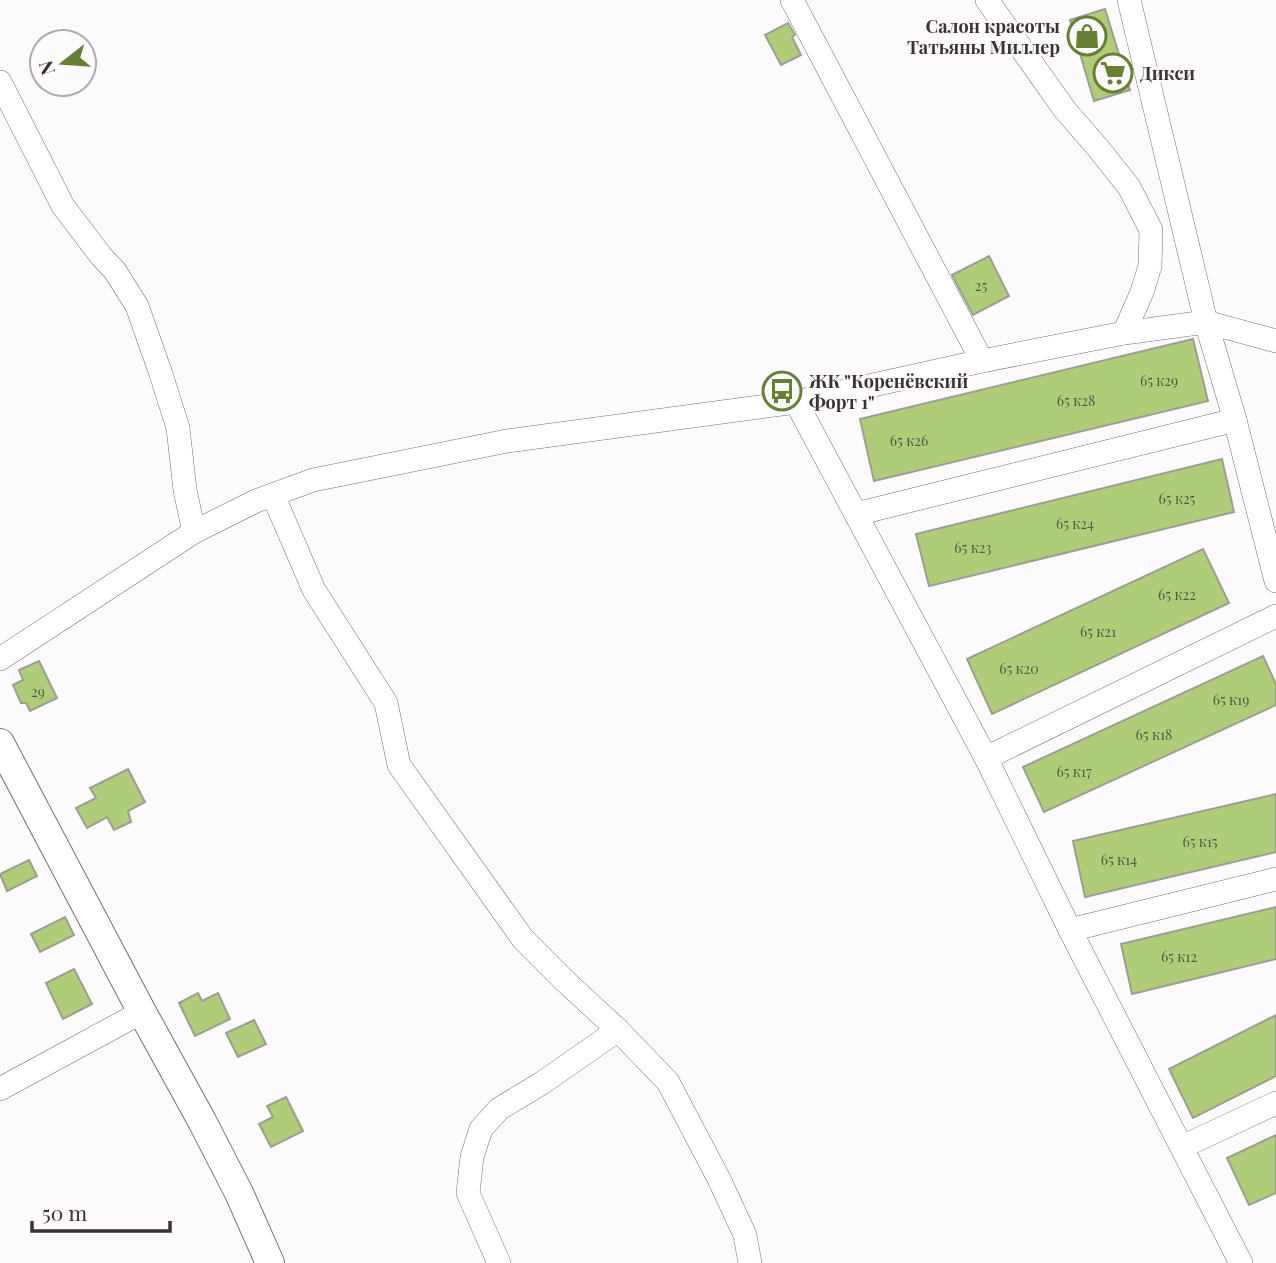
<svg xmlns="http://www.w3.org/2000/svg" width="1276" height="1263" font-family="'Playfair Display',serif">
  <rect width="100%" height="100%" fill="#fdfafc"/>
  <g fill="#afcd79" stroke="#9aa091" stroke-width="2">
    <polygon points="1105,9 1130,90 1094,101 1070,20"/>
    <polygon points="788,23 795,35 792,37 801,55 781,65 765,35"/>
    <polygon points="989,256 1009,296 973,315 952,275"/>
    <polygon points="1193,339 1208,401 874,481 860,419"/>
    <polygon points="1222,459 1234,512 929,586 916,534"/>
    <polygon points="1203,549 1229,603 992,714 967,659"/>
    <polygon points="1263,656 1276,684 1276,705 1044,812 1023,767"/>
    <polygon points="39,661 57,698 30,711 26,703 21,703 13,685 23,680 19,670"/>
    <polygon points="128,769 145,802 128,811 131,822 114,830 107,817 87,828 76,808 96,798 90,788"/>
    <polygon points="1276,794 1276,852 1085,897 1073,841"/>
    <polygon points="29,860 37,876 7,891 0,874"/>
    <polygon points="1276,907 1276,959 1132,994 1121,944"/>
    <polygon points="65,917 74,935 40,952 31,934"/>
    <polygon points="74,969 92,1004 63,1019 46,983"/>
    <polygon points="198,993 202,1001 218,993 230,1019 195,1036 179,1003"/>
    <polygon points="1276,1015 1276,1076 1193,1118 1169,1069"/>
    <polygon points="254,1020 266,1044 238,1057 226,1033"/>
    <polygon points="286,1097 303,1131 271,1147 259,1124 273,1117 267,1106"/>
    <polygon points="1276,1135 1276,1193 1249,1205 1227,1158"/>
  </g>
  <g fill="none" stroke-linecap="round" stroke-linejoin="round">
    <defs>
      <g id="minor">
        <polyline points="792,0 982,361"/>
        <polyline points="987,0 1065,110 1098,148 1129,187 1151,230 1150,266 1142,292 1124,333"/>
        <polyline points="1129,0 1206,322 1235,420 1276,581"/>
        <polyline points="0,82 63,206 101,256 115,271 137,306 161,374 178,428 185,490 194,532"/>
        <polyline points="796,402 986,758 1070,930 1241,1263"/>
        <polyline points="273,495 314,590 386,703 399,765 523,939 566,982 618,1030 668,1082 719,1179 745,1235 750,1263"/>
        <polyline points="856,514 1235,420"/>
        <polyline points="0,659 194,532 256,501 313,480 507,441 796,402 982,361 1124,333 1206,322 1276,341"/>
        <polyline points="986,758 1276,616"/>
        <polyline points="1070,930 1276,879"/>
        <polyline points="0,1089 142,1012"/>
        <polyline points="1182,1147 1276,1103"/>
        <polyline points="499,1263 468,1193 472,1157 481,1129 499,1109 542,1083 618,1030"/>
      </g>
      <polyline id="major" points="0,743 142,1012 202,1121 239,1193 270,1263"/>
    </defs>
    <use href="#minor" stroke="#7a6c75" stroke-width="24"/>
    <use href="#major" stroke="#7a6c75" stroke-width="30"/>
    <use href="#minor" stroke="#fff" stroke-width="23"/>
    <use href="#major" stroke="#fff" stroke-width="28"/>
  </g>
  <defs>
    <symbol id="shop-ring" viewBox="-11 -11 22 22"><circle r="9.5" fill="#fdfafc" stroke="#678033" stroke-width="1.5"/><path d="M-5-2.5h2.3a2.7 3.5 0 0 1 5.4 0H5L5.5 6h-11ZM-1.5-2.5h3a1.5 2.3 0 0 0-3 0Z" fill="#678033"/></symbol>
    <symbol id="supermarket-ring" viewBox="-11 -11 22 22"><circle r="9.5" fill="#fdfafc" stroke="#678033" stroke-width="1.5"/><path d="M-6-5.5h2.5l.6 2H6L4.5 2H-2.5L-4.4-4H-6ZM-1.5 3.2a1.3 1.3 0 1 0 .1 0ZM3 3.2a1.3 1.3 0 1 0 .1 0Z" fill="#678033"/></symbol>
    <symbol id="bus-ring" viewBox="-11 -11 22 22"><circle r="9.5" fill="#fdfafc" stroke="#678033" stroke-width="1.5"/><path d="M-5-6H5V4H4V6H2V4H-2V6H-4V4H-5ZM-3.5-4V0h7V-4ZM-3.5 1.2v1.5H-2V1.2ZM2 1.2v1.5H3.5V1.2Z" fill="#678033"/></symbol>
  </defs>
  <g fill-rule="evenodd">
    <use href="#shop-ring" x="1065" y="14" width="44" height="44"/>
    <use href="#supermarket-ring" x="1091" y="51" width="44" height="44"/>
    <use href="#bus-ring" x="760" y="369" width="44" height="44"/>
  </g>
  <g text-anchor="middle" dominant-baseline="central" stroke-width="5" stroke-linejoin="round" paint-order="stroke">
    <g font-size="14" fill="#565947">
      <text x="981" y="285">25</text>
      <text x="1159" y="380">65 к29</text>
      <text x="1076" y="400">65 к28</text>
      <text x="909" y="440">65 к26</text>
      <text x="1177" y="498">65 к25</text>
      <text x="1075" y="523">65 к24</text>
      <text x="973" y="547">65 к23</text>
      <text x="1177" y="594">65 к22</text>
      <text x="1098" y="631">65 к21</text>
      <text x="1019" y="668">65 к20</text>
      <text x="38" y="691">29</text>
      <text x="1231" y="699">65 к19</text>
      <text x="1154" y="734">65 к18</text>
      <text x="1074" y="771">65 к17</text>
      <text x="1200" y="841">65 к15</text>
      <text x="1119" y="859">65 к14</text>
      <text x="1179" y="956">65 к12</text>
    </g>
    <g font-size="18" font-weight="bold" fill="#393236" stroke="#fdfafc" text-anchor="start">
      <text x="1060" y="26" text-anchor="end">Салон красоты<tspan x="1060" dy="21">Татьяны Миллер</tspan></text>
      <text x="1140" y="73">Дикси</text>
      <text x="809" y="381">ЖК "Коренёвский<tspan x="809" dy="21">Форт 1"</tspan></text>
    </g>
  </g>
  <g transform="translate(63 63) rotate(253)"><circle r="33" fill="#fdfafc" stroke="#afaaad" stroke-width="2"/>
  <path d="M0-5L12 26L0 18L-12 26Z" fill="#678033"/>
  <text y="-10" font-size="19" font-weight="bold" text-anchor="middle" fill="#393236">N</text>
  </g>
  <path d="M32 1221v10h138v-10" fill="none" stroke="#393236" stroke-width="3.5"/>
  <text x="42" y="1221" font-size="21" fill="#393236" stroke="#fdfafc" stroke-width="5" paint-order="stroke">50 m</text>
</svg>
